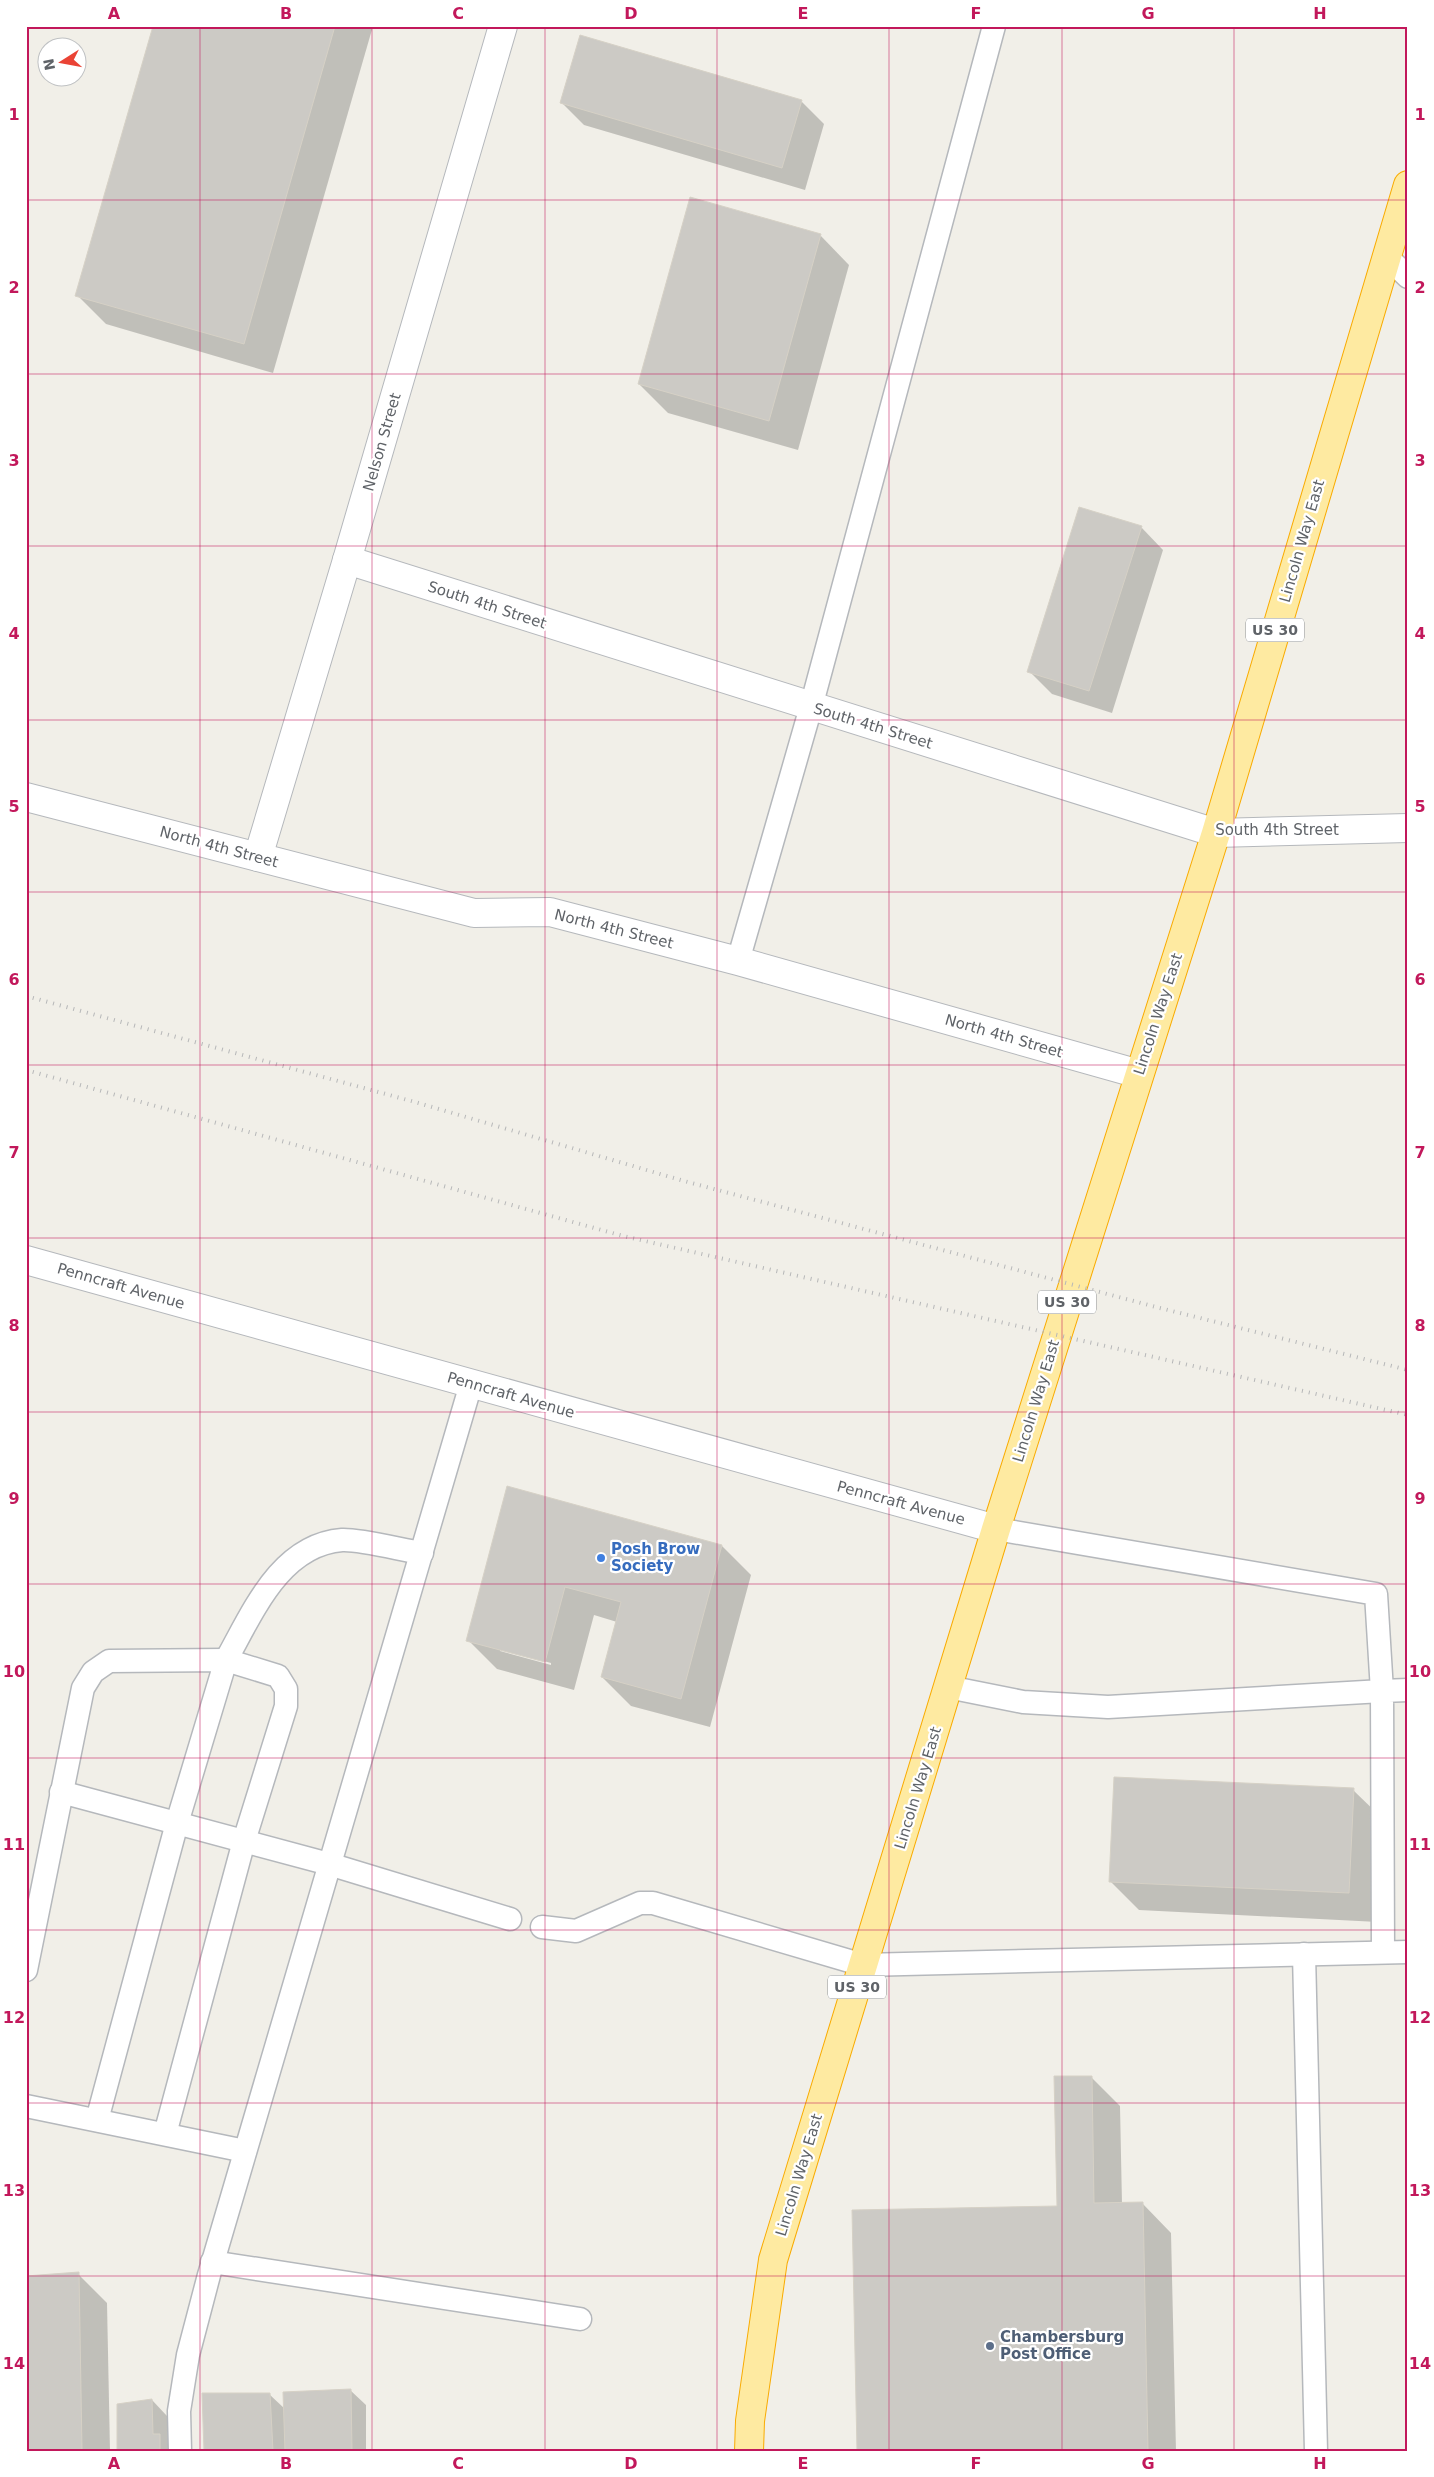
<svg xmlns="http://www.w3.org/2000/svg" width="1434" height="2477" font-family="'DejaVu Sans',sans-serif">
  <rect width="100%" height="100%" fill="#f1efe8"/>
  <g fill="#0003" fill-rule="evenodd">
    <polygon points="154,26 373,26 273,373 106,324 77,295"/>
    <polygon points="801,101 824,124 805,190 584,125 561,102"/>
    <polygon points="820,235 849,265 798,450 668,413 639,384"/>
    <polygon points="1141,527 1163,550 1112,713 1052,694 1029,671"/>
    <path d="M508,1488L722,1546L751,1575L710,1727L631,1706L602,1677L617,1622L594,1615L574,1690L497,1669L468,1640ZM500,1649L551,1663V1665L500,1651Z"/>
    <polygon points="1353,1790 1383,1819 1378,1922 1139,1910 1110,1881"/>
    <polygon points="1091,2077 1120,2106 1122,2204 1142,2203 1171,2233 1176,2451 858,2451 1058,2207"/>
    <polygon points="78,2274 107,2303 110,2451 26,2451"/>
    <polygon points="350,2390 366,2405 366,2451 205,2451 269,2394 285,2409"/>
    <polygon points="152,2400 167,2416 168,2444 175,2451 119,2451 118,2405"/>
  </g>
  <g fill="#cccac5" stroke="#d6d1c6">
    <polygon points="153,26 335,26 244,344 75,296"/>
    <polygon points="580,35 802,100 782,168 560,103"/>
    <polygon points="690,197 821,234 769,421 638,384"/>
    <polygon points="1079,507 1142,526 1089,691 1027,672"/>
    <polygon points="507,1486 722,1545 681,1699 601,1677 621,1602 565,1587 545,1662 466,1641"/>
    <polygon points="1114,1777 1354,1788 1349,1893 1109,1882"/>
    <polygon points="1054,2076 1092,2076 1094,2203 1143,2202 1148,2451 857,2451 852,2210 1057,2206"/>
    <polygon points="79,2272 82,2451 26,2451 26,2276"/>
    <polygon points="351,2389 352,2451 285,2451 283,2392"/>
    <polygon points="202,2393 270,2393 273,2451 204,2451"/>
    <polygon points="152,2399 153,2434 160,2434 160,2451 117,2451 117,2404"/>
  </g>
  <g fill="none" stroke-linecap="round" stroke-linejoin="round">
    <defs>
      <g id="service">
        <polyline points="1386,256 1408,277"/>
        <polyline points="738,961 811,707 994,26"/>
        <polyline points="948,1687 1023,1702 1108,1707 1382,1691 1376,1594 996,1529"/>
        <polyline points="61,1792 329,1864 510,1919"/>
        <polyline points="542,1927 576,1931 640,1903 653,1903 863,1965 1408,1952"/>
        <polyline points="1383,1952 1382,1691 1408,1690"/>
        <polyline points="1304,1954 1316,2451"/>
        <polyline points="26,1970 83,1688 93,1672 109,1661 226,1660 177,1823 97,2120"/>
        <polyline points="26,2106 245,2151"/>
        <path d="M165,2134L244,1841L286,1706V1689L278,1676L226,1660C253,1612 280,1545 342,1540C360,1539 402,1550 422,1553"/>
        <polyline points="212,2262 580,2319"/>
        <polyline points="180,2451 179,2411 188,2355 209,2275 471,1384"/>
      </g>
      <g id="minor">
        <polyline points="347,560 1216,833"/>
        <polyline points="26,797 474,913 550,912 738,961 1139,1074"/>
        <polyline points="258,857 347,560 503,26"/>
        <polyline points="26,1260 996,1529"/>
      </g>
      <polyline id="tertiary" points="1216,833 1408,828"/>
      <polyline id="trunk" points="749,2451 750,2421 773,2260 996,1529 1216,833 1408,185"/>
    </defs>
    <use href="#service" stroke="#b5b8bc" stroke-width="25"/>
    <use href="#minor" stroke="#b5b8bc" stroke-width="30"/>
    <use href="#tertiary" stroke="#b5b8bc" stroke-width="30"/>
    <use href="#trunk" stroke="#f9ab00" stroke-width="30"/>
    <use href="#service" stroke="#fff" stroke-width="22"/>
    <use href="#minor" stroke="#fff" stroke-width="28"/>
    <use href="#tertiary" stroke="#fff" stroke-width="28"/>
    <use href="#trunk" stroke="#feeaa1" stroke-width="28"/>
    <g stroke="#b6b7b8" stroke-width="4" stroke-dasharray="1 6" stroke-linecap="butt">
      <polyline points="26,996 415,1102 684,1181 1156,1307 1408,1370"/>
      <polyline points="26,1070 623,1236 1408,1415"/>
    </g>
  </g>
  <path fill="none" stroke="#c2185b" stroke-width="1" stroke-opacity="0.55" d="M200,26V2451M372,26V2451M545,26V2451M717,26V2451M889,26V2451M1062,26V2451M1234,26V2451M26,200H1408M26,374H1408M26,546H1408M26,720H1408M26,892H1408M26,1065H1408M26,1238H1408M26,1412H1408M26,1584H1408M26,1758H1408M26,1930H1408M26,2103H1408M26,2276H1408"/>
  <circle fill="#3f7fe0" stroke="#fff" stroke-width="2" cx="601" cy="1558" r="5"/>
  <circle fill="#5c6f8a" stroke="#fff" stroke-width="2" cx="990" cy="2346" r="5"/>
  <g text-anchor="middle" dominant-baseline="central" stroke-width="4.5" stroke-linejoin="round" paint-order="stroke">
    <g fill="#fff" stroke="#8f9295" stroke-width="1">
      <rect x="1246" y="618.5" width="58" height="23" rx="4"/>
      <rect x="1038" y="1290.5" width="58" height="23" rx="4"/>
      <rect x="828" y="1975.5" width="58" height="23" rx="4"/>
    </g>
    <g font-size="14" font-weight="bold" fill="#5f6368">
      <text x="1275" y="630">US 30</text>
      <text x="1067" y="1302">US 30</text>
      <text x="857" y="1987">US 30</text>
    </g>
    <g font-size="15" fill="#5f6368" stroke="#fff">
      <text transform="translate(382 442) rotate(-74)">Nelson Street</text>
      <text transform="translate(1302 541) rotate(-74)">Lincoln Way East</text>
      <text transform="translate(487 605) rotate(18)">South 4th Street</text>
      <text transform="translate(873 726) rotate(17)">South 4th Street</text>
      <text x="1277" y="830">South 4th Street</text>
      <text transform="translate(219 847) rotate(15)">North 4th Street</text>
      <text transform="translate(614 929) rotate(14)">North 4th Street</text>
      <text transform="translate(1158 1014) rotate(-72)">Lincoln Way East</text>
      <text transform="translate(1004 1036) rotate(16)">North 4th Street</text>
      <text transform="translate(121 1286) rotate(16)">Penncraft Avenue</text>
      <text transform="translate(511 1395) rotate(16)">Penncraft Avenue</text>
      <text transform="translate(1036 1401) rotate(-73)">Lincoln Way East</text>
      <text transform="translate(901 1503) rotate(15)">Penncraft Avenue</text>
      <text transform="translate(918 1788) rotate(-73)">Lincoln Way East</text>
      <text transform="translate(799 2175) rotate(-73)">Lincoln Way East</text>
    </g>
    <g font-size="15" font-weight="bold" fill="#366cbe" stroke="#fff" text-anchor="start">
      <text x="611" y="1549">Posh Brow<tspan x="611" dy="17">Society</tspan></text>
    </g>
    <g font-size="15" font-weight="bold" fill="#4e5e75" stroke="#fff" text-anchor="start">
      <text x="1000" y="2337">Chambersburg<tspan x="1000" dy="17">Post Office</tspan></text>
    </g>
  </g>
  <rect width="1434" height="2477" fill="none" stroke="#ffffff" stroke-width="55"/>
  <g transform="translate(62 62) rotate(259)"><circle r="24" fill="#ffffff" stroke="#bfc1c3"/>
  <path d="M0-4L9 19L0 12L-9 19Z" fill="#ea4335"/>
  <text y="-8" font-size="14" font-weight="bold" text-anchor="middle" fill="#5f6368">N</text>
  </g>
  <rect x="28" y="28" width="1378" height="2422" fill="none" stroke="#c2185b" stroke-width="2"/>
  <g font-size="16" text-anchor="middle" font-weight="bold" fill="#c2185b">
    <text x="114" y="19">A</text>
    <text x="286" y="19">B</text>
    <text x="458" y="19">C</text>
    <text x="631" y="19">D</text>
    <text x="803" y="19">E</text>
    <text x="976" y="19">F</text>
    <text x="1148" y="19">G</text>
    <text x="1320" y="19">H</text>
    <text x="14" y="120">1</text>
    <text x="1420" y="120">1</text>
    <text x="14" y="293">2</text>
    <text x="1420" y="293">2</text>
    <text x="14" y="466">3</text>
    <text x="1420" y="466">3</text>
    <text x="14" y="639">4</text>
    <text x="1420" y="639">4</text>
    <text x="14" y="812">5</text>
    <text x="1420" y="812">5</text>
    <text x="14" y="985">6</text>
    <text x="1420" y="985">6</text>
    <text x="14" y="1158">7</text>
    <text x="1420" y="1158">7</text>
    <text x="14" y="1331">8</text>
    <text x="1420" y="1331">8</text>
    <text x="14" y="1504">9</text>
    <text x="1420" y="1504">9</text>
    <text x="14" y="1677">10</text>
    <text x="1420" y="1677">10</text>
    <text x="14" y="1850">11</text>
    <text x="1420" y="1850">11</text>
    <text x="14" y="2023">12</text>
    <text x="1420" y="2023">12</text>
    <text x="14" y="2196">13</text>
    <text x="1420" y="2196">13</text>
    <text x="14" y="2369">14</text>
    <text x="1420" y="2369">14</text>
    <text x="114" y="2469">A</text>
    <text x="286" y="2469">B</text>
    <text x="458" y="2469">C</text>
    <text x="631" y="2469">D</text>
    <text x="803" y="2469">E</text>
    <text x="976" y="2469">F</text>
    <text x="1148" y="2469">G</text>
    <text x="1320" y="2469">H</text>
  </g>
</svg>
